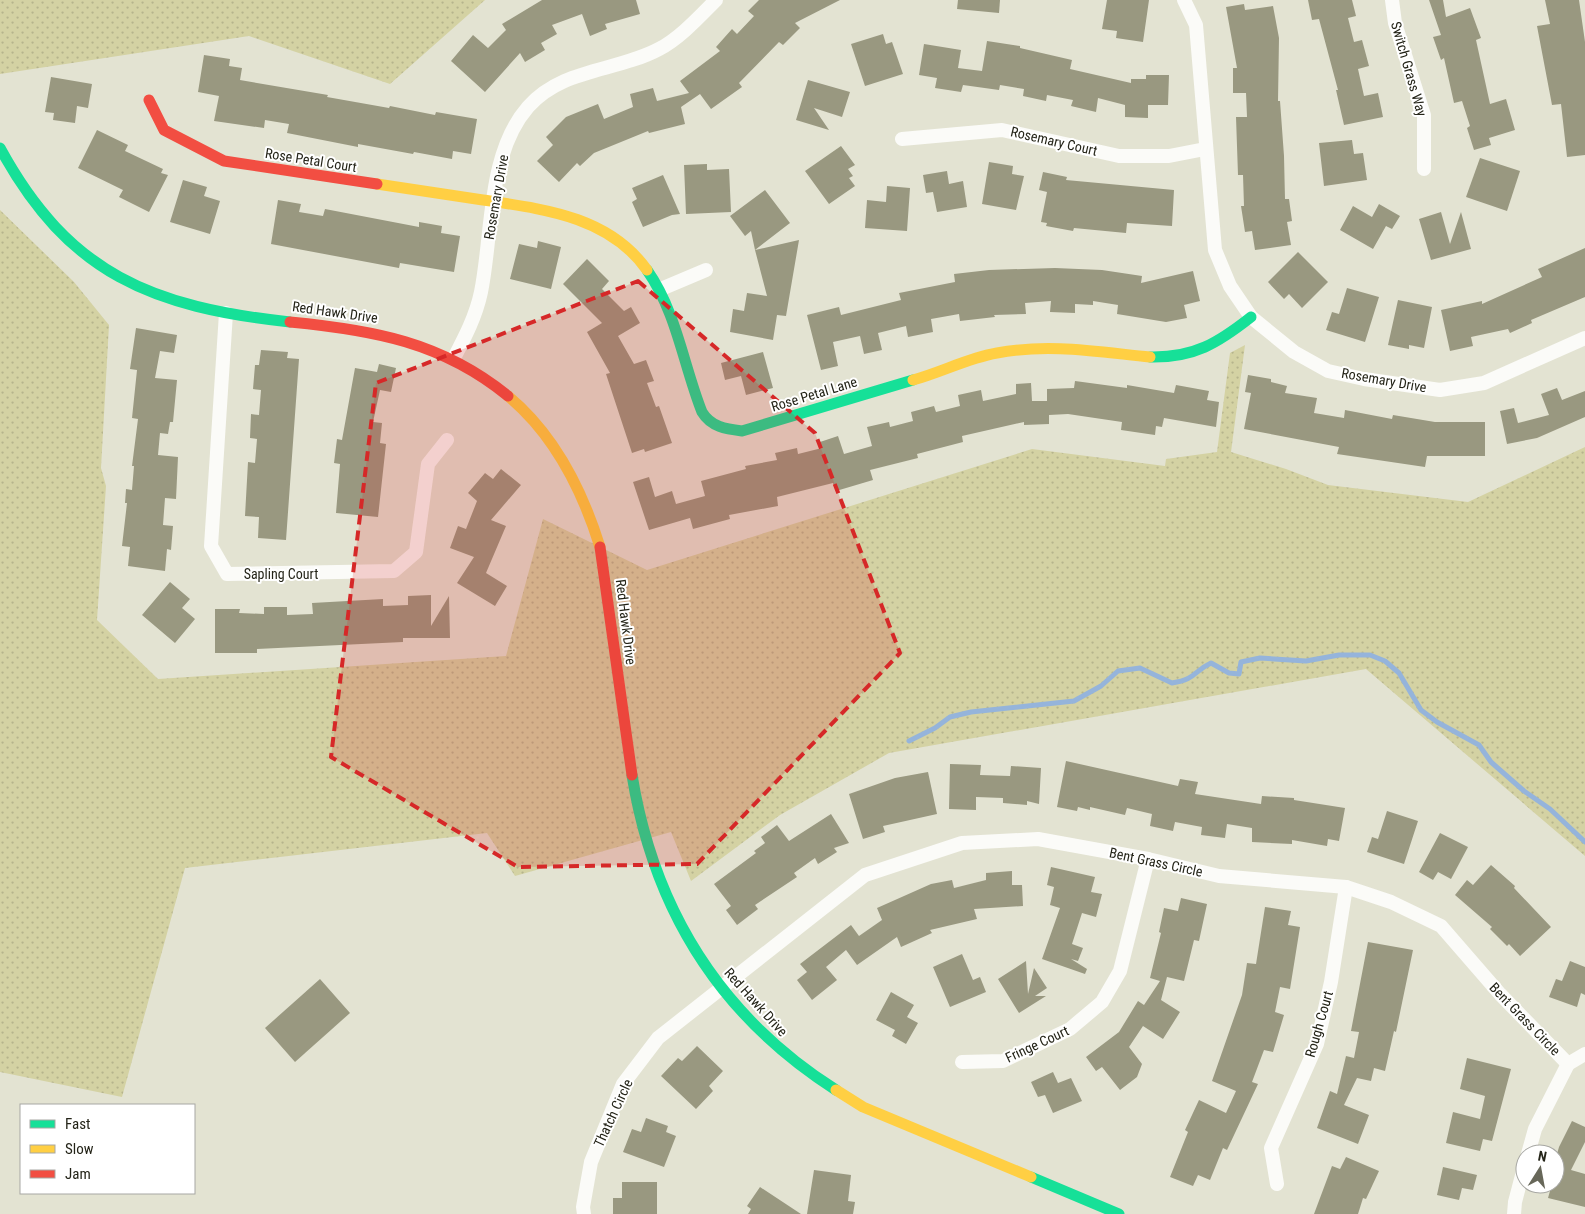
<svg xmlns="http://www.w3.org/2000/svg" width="1585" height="1214" font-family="'Roboto Condensed',sans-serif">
  <defs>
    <pattern id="grass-dots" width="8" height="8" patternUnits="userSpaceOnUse" patternTransform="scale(1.25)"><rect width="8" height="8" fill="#d4d2a3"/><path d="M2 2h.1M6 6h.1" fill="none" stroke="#b6b48c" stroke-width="1.8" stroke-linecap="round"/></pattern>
  </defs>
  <rect width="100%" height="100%" fill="#e3e3d2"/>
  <g fill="url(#grass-dots)">
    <polygon points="0,0 485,0 390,84 249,36 0,74"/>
    <polygon points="0,210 74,282 109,325 101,468 106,486 97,620 158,679 506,656 543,519 647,570 1032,449 1165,466 1166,459 1217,452 1230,353 1245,345 1231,452 1286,469 1328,485 1468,502 1585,447 1585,856 1366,669 889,753 780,815 691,881 671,832 515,876 487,833 185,868 122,1097 0,1072"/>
  </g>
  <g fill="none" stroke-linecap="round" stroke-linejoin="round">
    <path stroke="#95b4db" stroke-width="5" d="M909,741L935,728L950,717L971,712L1074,701L1101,686L1118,671L1140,668L1172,683C1197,679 1192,672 1211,663L1229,673L1239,674L1241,662L1260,658L1306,661L1339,655H1370L1385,661L1399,673L1421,710L1437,722L1479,745L1491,762L1524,791L1550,809L1585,842"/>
  </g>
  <g fill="#999880">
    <polygon points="542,0 636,0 640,14 605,24 607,29 590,36 582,14 552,25 557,34 541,43 545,50 525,62 520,53 485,92 451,61 473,35 488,48 506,30 502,24"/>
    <polygon points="759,0 840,0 795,23 800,28 783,45 779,42 739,83 742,87 711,109 700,94 681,107 685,124 649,133 648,131 594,153 580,166 577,163 559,182 537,161 553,145 546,137 566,117 598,104 604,119 633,107 630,94 653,88 657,101 689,93 680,81 720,51 716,47 732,29 737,34 754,16 748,11"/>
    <polygon points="958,0 1000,0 999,13 957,9"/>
    <polygon points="1107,0 1149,0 1143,42 1116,38 1117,31 1102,29"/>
    <polygon points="1308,0 1352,0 1356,16 1348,18 1354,42 1362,40 1369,66 1358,69 1364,96 1378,93 1383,117 1344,125 1336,90 1338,90 1319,19 1312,20"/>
    <polygon points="1429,0 1443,0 1446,17 1470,8 1481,38 1476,40 1490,104 1506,99 1515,130 1489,138 1491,145 1474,150 1467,128 1470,126 1462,101 1454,103 1444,58 1441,60 1433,37 1441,35"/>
    <polygon points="1545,0 1579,0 1585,42 1585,155 1567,157 1561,104 1552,105 1537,26 1550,24"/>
    <polygon points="1244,4 1245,10 1273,6 1279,38 1278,101 1280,101 1284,156 1285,199 1289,199 1292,221 1287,222 1291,245 1255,250 1252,231 1245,232 1241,206 1244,206 1243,175 1238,175 1236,117 1247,117 1246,93 1233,93 1233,68 1237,68 1226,7"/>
    <polygon points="883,34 886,44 892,42 903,74 865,86 851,44"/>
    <polygon points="987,41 1020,46 1020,48 1072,60 1070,69 1131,83 1131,79 1146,79 1146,75 1169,75 1168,105 1148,105 1148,118 1125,117 1125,105 1098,98 1096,112 1071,106 1073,100 1047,95 1046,101 1023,96 1024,89 1000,85 999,90 963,85 961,92 935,88 937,78 919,75 924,44 961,50 958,68 982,71"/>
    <polygon points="204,55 230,59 229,66 242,68 240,80 328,95 327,97 389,108 390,106 435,115 436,112 477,119 471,154 453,151 452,159 414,152 413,154 358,144 358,147 287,133 289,124 265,120 264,128 214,121 219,96 198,92"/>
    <polygon points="51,77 92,84 88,108 77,106 75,123 53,120 54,113 45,112"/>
    <polygon points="808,80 850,92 842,117 814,108 829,130 796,120"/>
    <polygon points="97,130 128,145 125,151 163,169 161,173 168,175 149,212 119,197 123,190 78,168"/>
    <polygon points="1352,140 1354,154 1363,153 1367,180 1324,186 1319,143"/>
    <polygon points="841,146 855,165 848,169 853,176 849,178 855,186 829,204 805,171"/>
    <polygon points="1480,158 1520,171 1507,211 1466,197"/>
    <polygon points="989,162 1013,166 1012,174 1024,176 1016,210 982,204"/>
    <polygon points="707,164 707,170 729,169 731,212 686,214 684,165"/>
    <polygon points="947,171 949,184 963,181 967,207 937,212 933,192 926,193 923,175"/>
    <polygon points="1043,172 1067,177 1066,180 1174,190 1172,226 1127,223 1126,233 1074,228 1073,231 1046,226 1047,223 1041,222 1047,192 1039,190"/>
    <polygon points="663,175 680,214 672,215 643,227 632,202 637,199 632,188"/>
    <polygon points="183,180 207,187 204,196 220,201 210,234 170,222"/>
    <polygon points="887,186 910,188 907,231 865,228 867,200 886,202"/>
    <polygon points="765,190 790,223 755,250 751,231 745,236 730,216"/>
    <polygon points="278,200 301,204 299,212 323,216 325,209 419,227 419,222 442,226 441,233 460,236 454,272 400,263 399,268 271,244"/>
    <polygon points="1379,204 1400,216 1392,229 1386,226 1373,249 1340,230 1353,206 1372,217"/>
    <polygon points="1441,212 1450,244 1461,212 1471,249 1431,260 1419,219"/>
    <polygon points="799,240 786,316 777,315 773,340 730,332 733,309 744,311 747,293 767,296 755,250"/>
    <polygon points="538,241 561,247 551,289 510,279 519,244 537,248"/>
    <polygon points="1585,248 1585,297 1531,320 1532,323 1510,333 1508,329 1471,337 1473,346 1450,351 1441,310 1482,301 1482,304 1542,277 1538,269"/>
    <polygon points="1298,252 1328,282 1302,308 1289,294 1284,299 1268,282"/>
    <polygon points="587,259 609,281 602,289 624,311 631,307 640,323 618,336 634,364 646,360 654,381 647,383 656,407 659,406 672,443 645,452 644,449 632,453 606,374 610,373 587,332 602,323 563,284"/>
    <polygon points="1055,268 1102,270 1142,276 1141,283 1193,271 1200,301 1184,305 1187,318 1166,322 1117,314 1118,305 1093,301 1093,305 1075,304 1075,313 1050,312 1051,301 1025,303 1026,314 994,315 995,317 960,321 959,314 931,319 933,332 908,337 906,326 878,333 882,350 864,354 860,336 833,342 838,366 821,370 807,315 839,307 841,315 901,300 899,293 955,282 954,274 989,270"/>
    <polygon points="1347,288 1379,297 1365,342 1326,330 1332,312 1339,314"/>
    <polygon points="1398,300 1432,307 1424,348 1409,345 1409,349 1388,345"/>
    <polygon points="136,328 177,335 174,353 160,351 155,378 177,380 173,422 170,422 168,434 160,433 158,455 178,457 176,499 165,498 163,525 173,526 171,550 167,549 165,571 128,566 130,547 122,546 127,503 125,503 126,489 132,490 134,466 132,466 138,419 132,418 137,370 130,369"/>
    <polygon points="261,350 288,352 287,358 299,359 286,540 258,538 259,517 245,516 248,462 255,463 257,439 250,438 251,414 259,415 261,390 253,389 255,365 259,365"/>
    <polygon points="763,352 773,388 746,395 741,376 725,380 721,363"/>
    <polygon points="379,364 396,368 391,392 380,390 373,422 382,423 380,443 386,444 378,517 336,513 340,464 334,463 337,439 342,440 355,368 377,372"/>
    <polygon points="1248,375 1271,379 1271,382 1287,386 1285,393 1317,398 1314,413 1344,418 1345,410 1392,419 1393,415 1435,422 1485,422 1485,456 1427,456 1425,467 1337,454 1339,447 1244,429 1251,393 1245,392"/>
    <polygon points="1075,381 1127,388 1127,385 1174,393 1176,385 1209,391 1207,400 1219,402 1216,427 1164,418 1162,427 1156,426 1155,435 1121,430 1122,422 1068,414 1049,415 1049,424 1024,425 1024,422 962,436 963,442 917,454 918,458 870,470 873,480 836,491 833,483 777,497 778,506 729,515 730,519 693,529 690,518 649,530 633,482 649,477 655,497 672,491 676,504 705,496 701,481 746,469 745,466 777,460 775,453 797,448 798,454 822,448 820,442 838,436 844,454 872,446 867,427 889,422 890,427 913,421 911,412 934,406 936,412 960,406 958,395 981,390 983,401 1016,394 1016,384 1031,383 1032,401 1047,401 1047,389 1074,388"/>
    <polygon points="1557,388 1562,400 1585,391 1585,417 1537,438 1507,444 1500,411 1514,408 1518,423 1549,415 1541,394"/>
    <polygon points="501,469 521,485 491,520 506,526 486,573 507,586 495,606 457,583 474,557 450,548 458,526 466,529 477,501 468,493 485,473 493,479"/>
    <polygon points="170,582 190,599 182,608 195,619 175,643 142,615"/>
    <polygon points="431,595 431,626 449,596 450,638 403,638 403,642 257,649 257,653 215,653 215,609 240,609 239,613 264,614 264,607 287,607 287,615 313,614 312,603 383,599 383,606 408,605 408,596"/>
    <polygon points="1066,761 1178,786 1180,779 1198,782 1195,794 1261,804 1262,796 1294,798 1294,800 1345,808 1339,841 1328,839 1327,846 1292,840 1292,844 1252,842 1252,828 1227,824 1225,838 1201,835 1202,827 1175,822 1173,831 1150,826 1152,814 1127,808 1125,815 1090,807 1090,810 1078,807 1077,811 1057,807"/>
    <polygon points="950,764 981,765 980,775 1010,776 1011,766 1041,768 1039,804 1027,801 1027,805 1003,803 1003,798 976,797 976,810 949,809"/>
    <polygon points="928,772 937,814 883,826 885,832 863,839 849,794 895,778"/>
    <polygon points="1387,811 1418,821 1404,864 1367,852 1372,837 1378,839"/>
    <polygon points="831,814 849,843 834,848 837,852 818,864 815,858 794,873 797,877 755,905 758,909 737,925 726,910 731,906 714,884 756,853 754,851 765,843 761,837 777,825 789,841"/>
    <polygon points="1440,833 1468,847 1451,879 1438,872 1433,880 1419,872"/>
    <polygon points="1491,865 1515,886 1514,888 1551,927 1520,956 1509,944 1507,946 1490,929 1492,927 1455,895 1467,880 1473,885"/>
    <polygon points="1051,867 1095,877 1091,892 1102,894 1096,917 1082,913 1072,944 1083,948 1078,961 1071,959 1087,969 1085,974 1042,959 1060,908 1050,905 1054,887 1047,885"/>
    <polygon points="1012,871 1012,885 1022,885 1023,906 974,909 977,919 930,930 932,933 901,947 897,937 857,965 846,950 826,967 837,980 812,1000 797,980 807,972 800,964 851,925 859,936 882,920 877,908 931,884 952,880 954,888 986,880 986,873"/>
    <polygon points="1181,898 1207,904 1199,941 1194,940 1184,981 1167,977 1161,1000 1180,1012 1163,1039 1143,1026 1129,1047 1142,1064 1137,1077 1120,1090 1102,1067 1096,1071 1086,1057 1119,1032 1138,1001 1144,1005 1160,981 1150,978 1161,933 1159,932 1164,908 1178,911"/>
    <polygon points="1265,907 1291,911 1288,925 1300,927 1290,989 1280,987 1275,1012 1284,1015 1273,1052 1264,1050 1252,1082 1258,1084 1227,1150 1223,1148 1210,1180 1198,1175 1193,1186 1170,1177 1188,1132 1185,1130 1199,1100 1226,1113 1236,1091 1212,1081 1242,995 1247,963 1256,964"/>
    <polygon points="1368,942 1413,950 1396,1032 1394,1031 1385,1071 1374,1068 1371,1081 1357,1078 1344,1105 1369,1115 1358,1144 1317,1128 1330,1091 1337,1094 1346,1056 1354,1058 1359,1032 1351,1031"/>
    <polygon points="962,954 973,980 980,977 986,992 950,1007 933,967"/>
    <polygon points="1026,961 1028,994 1034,968 1047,988 1035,996 1046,996 1019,1013 998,979"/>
    <polygon points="1570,961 1585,967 1585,995 1581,993 1577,1007 1549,997 1556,979 1562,981"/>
    <polygon points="320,979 350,1013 295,1062 265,1028"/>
    <polygon points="891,992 914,1005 907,1017 918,1023 906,1044 892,1036 895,1030 876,1020"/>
    <polygon points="697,1046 723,1071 709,1086 713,1091 696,1109 661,1076 678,1058 682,1061"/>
    <polygon points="1467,1058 1511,1069 1492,1141 1483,1139 1480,1151 1446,1143 1453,1112 1480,1119 1485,1096 1460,1089"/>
    <polygon points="1053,1072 1058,1083 1071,1078 1082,1101 1053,1113 1045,1095 1038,1097 1031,1082"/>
    <polygon points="646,1118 668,1126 666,1132 676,1136 664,1167 623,1152 632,1129 641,1132"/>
    <polygon points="1572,1121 1585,1127 1585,1142 1571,1170 1585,1174 1585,1207 1548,1198 1552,1184 1555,1184 1555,1161 1559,1147"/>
    <polygon points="1346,1157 1379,1171 1366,1199 1363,1198 1358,1214 1314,1214 1332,1166 1340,1169"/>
    <polygon points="1443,1167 1477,1175 1473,1190 1462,1188 1459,1200 1437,1195"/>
    <polygon points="814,1170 851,1175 848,1201 855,1202 853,1214 807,1214"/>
    <polygon points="622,1182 657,1182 657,1214 613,1214 613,1198 622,1198"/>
    <polygon points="760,1187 801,1214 748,1214 751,1209 747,1206"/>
  </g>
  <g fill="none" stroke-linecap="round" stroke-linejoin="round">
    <g stroke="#fbfbf8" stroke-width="14">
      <polyline points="1184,0 1196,25 1215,250 1230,286 1251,317 1294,352 1328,371 1364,379 1440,390 1484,383 1585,338"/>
      <polyline points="1392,0 1395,23 1424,115 1424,169"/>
      <polyline points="902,139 1002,130 1119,156 1169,156 1205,149"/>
      <polyline points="661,289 706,270"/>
      <polyline points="226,313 211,546 227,574 394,571 416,552 428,464 447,440"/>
      <path d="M454,358C465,337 476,316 481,292C493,233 487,154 528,107C562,68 616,72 659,49C680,38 699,17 716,0"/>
      <polyline points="962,1062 1003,1061 1070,1029 1102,1002 1120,971 1148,859"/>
      <polyline points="1528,1154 1535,1129 1568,1064 1585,1054"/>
      <polyline points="1277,1184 1271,1148 1317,1044 1331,982 1346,887"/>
      <polyline points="584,1214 583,1207 591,1162 623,1084 658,1038 865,875 962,843 1038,839 1148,859 1219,876 1346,887 1391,902 1441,926 1500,994 1568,1064"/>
      <polyline points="1514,1214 1515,1202 1525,1164"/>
    </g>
    <g stroke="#16e098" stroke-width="11">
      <path d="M0,148C69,275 153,307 290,322"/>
      <path d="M647,270C677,313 683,364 702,412C711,427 726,429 742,431L913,380"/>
      <path d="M1150,357C1194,358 1218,343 1251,317"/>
      <path d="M632,775C654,911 720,1016 836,1090"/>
      <polyline points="1031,1177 1119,1214"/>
    </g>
    <g stroke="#ffcf43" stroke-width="11">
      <path d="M377,184C412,189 448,195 483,200C543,209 609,216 647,270"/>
      <path d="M913,380C942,372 968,358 997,353C1049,343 1099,352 1150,357"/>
      <path d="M508,396C555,435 582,489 600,547"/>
      <polyline points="836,1090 863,1107 1031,1177"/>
    </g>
    <g stroke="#f24e42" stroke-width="11">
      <polyline points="149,100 164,130 224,161 377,184"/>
      <path d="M290,322C373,330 442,342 508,396"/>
      <polyline points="600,547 632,775"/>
    </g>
  </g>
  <path fill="#d62828" fill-opacity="0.2" stroke="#d62828" stroke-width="4" stroke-dasharray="10 6" stroke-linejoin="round" d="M638,281L815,433L900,653L697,864L518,867L331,757L376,383Z"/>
  <g text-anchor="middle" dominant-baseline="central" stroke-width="4" stroke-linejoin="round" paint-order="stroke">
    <g font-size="14" fill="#242418" stroke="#fff">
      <text transform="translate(1409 69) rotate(74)">Switch Grass Way</text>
      <text transform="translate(1054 141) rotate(13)">Rosemary Court</text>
      <text transform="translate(311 160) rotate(9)">Rose Petal Court</text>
      <text transform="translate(496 197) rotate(-80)">Rosemary Drive</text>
      <text transform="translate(335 312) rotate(8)">Red Hawk Drive</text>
      <text transform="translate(1384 380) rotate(10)">Rosemary Drive</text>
      <text transform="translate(814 394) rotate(-17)">Rose Petal Lane</text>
      <text x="281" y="574">Sapling Court</text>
      <text transform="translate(626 622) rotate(83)">Red Hawk Drive</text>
      <text transform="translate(1156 862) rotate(12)">Bent Grass Circle</text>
      <text transform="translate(756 1002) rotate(48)">Red Hawk Drive</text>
      <text transform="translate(1525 1019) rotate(46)">Bent Grass Circle</text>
      <text transform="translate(1319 1024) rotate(-74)">Rough Court</text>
      <text transform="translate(1037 1044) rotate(-25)">Fringe Court</text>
      <text transform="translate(613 1113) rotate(-65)">Thatch Circle</text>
    </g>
  </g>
  <rect x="20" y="1104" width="175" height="90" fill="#ffffff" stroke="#a7a7a3"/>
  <rect x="30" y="1120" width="25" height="8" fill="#16e098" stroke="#a7a7a3"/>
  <text x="65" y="1129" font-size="15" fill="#242418">Fast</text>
  <rect x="30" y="1145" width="25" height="8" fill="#ffcf43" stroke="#a7a7a3"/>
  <text x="65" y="1154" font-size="15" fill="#242418">Slow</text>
  <rect x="30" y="1170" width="25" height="8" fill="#f24e42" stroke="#a7a7a3"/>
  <text x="65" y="1179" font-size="15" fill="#242418">Jam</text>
  <g transform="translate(1540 1169) rotate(11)"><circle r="24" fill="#ffffff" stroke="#a7a7a3"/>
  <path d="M0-4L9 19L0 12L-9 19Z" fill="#676759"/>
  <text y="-8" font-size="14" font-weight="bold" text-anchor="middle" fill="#242418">N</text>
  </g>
</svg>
